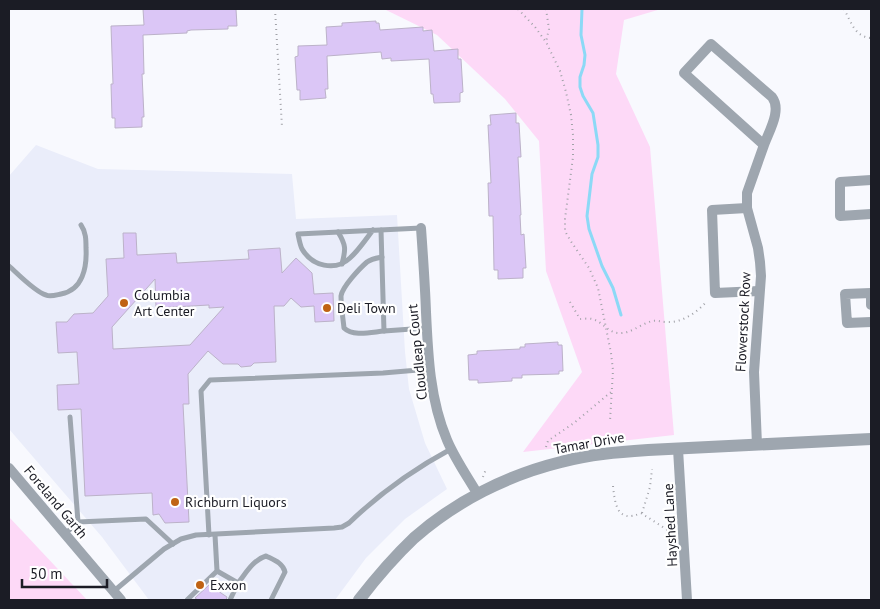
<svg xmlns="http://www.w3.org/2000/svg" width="880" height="609" font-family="'PT Sans',sans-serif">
  <rect width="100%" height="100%" fill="#f8f9fe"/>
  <polygon fill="#eaedfa" points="36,145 98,169 292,174 296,219 397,215 405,352 409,389 425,443 447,489 405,519 366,558 335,600 149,600 102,537 9,429 9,176"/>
  <g fill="#fdd9f7">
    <polygon points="384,9 661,9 624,20 616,74 650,147 674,435 523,452 582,372 546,271 539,141 505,99 437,35"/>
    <polygon points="9,517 87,600 9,600"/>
  </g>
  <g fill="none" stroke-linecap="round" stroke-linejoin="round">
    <polyline stroke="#8cd9f6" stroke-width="3" points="582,9 581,35 585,55 584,65 580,77 580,87 583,96 593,113 598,145 598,157 592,174 587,216 589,229 602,266 613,288 621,315"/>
  </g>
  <g fill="#dbc6f6" stroke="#bcb2c9" fill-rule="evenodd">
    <polygon points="143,9 236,9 237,26 228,26 228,29 191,30 187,31 187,33 143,35 144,74 142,74 144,117 142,117 142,127 115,128 115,118 112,118 111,84 113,84 111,26 144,25"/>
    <polygon points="376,21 376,23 379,23 380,30 423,27 423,31 432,30 434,51 458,49 458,59 461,59 463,92 460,93 460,102 434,103 433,94 431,94 429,59 391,61 391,58 382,59 381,52 327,56 328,89 325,89 326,98 300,100 300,90 297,90 295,57 298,56 298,46 327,45 326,27 342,26 342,23"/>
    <polygon points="516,113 516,123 519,123 521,157 518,157 521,215 520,215 521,235 524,234 526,268 523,268 523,278 498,279 498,270 494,270 493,216 489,216 488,183 491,183 488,125 491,125 490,115"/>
    <path d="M123,233H136L137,255L176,253L177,263L249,259L248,250L280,248L282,273L296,258L312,273L314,294L333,293L334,321L315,322L314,306L301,307L291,298L284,306H274L276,362L254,363L251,366L241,367L238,364H223L208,351L188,374L189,404H183L189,522L165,523L159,514L153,515L152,493L85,496L81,409L58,410L57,385L79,384L77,352L58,353L56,322H67L74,314L93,313L108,296L106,259L124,258ZM155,279L156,308L209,305V308L224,307L190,345L113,349L112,327Z"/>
    <polygon points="558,342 558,345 562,345 563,371 559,371 559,374 522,375 522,378 512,378 512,381 478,383 478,380 469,380 468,355 477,354 477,351 520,349 520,347 525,347 525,344"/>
    <polygon points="209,585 227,597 226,600 198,600 195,598"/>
  </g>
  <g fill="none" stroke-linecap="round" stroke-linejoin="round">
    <g stroke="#a1a2a8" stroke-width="2" stroke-dasharray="1 4" stroke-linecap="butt">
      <polyline points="275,9 282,127"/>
      <polyline points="518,9 535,27 546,42 560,71 566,92 571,115 573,135 573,157 565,219 565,231 570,240 589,268 598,288 611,353 613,370 610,421"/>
      <polyline points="546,9 549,29 546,42"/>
      <path d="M844,9C851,22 855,37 871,38"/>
      <path d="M570,302L580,319C583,319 588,318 592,319C602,321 608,333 619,333C630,334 641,324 652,321C657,320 661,322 667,322C682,323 698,312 707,301"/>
      <polyline points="546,447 548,441 552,438 574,423 611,392"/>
      <polyline points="483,477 486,469"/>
      <path d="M613,486C615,504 617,524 641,513L669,531"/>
      <polyline points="642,513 650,487 652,469"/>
    </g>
    <g stroke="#9ea6af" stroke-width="5">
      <path d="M373,230C366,239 359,250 350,258C335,272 312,266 302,249C300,245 299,239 298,234L421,228"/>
      <polyline points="381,230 384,331 426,328"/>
      <path d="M338,232C346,245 346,249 342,264"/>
      <path d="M382,257C377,258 371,259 367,262C360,268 342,287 341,296C341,307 343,318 344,328C353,337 372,332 384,331"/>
      <path d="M9,266C18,274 35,292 46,295C50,297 56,295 61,294C83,290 87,267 86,248C86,240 86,232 81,225"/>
      <polyline points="70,417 78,522"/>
      <polyline points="65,534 78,522 146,519 173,544"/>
      <polyline points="209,535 201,391 210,380 383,373 430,369"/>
      <polyline points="217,571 238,583 230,600"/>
      <path d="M238,583C246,573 253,560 266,556C274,560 283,563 285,572L271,600"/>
      <path d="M114,591L164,549L181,539L196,535L334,528L342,527L349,523C379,494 414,469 451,449"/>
      <polyline points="187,600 217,571 215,535"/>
    </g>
    <g stroke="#9ea6af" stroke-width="10">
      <polyline points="871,180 840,182 840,216 871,214"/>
      <polyline points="747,208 712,210 715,293 759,291"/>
      <path d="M421,228C423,256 425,284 426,312C428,356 430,400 447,440C455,459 467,476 477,493"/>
      <polyline points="871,305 871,293 845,294 847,323 871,322"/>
      <path d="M757,445L754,372L761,276L760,262L758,248L747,208V193L764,145L684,73L711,44L772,97C782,110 769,131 764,145"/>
      <polyline points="678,449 687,600"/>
      <polyline points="9,468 121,600"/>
    </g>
    <path stroke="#9ea6af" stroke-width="12" d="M359,600C376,578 394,557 414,538C456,501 508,475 561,462C590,454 619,452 648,450L871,439"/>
  </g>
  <g fill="#c06314" stroke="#fff" stroke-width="2">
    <circle cx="124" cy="303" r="5"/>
    <circle cx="327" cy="308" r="5"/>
    <circle cx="175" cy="502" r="5"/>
    <circle cx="200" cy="585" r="5"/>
  </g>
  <g text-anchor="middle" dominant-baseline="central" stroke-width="4.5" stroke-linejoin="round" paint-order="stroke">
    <g font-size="14" fill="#1b1c25" stroke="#fff" text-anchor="start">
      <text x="134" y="295">Columbia<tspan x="134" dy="16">Art Center</tspan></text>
      <text x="337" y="308">Deli Town</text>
      <text x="185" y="502">Richburn Liquors</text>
      <text x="210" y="585">Exxon</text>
    </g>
    <g font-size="14" fill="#1b1c25" stroke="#fff">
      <text transform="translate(743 322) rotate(-87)">Flowerstock Row</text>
      <text transform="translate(417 352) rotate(-96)">Cloudleap Court</text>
      <text transform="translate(589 443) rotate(-10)">Tamar Drive</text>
      <text transform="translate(56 502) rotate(50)">Foreland Garth</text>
      <text transform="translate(670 525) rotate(-93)">Hayshed Lane</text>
    </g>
  </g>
  <rect width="880" height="609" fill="none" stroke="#1b1c25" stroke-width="20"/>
  <path d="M22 579v8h85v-8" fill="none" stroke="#1b1c25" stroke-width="2.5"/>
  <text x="30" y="579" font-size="15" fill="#1b1c25" stroke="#ffffff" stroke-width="4" paint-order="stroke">50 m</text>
</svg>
